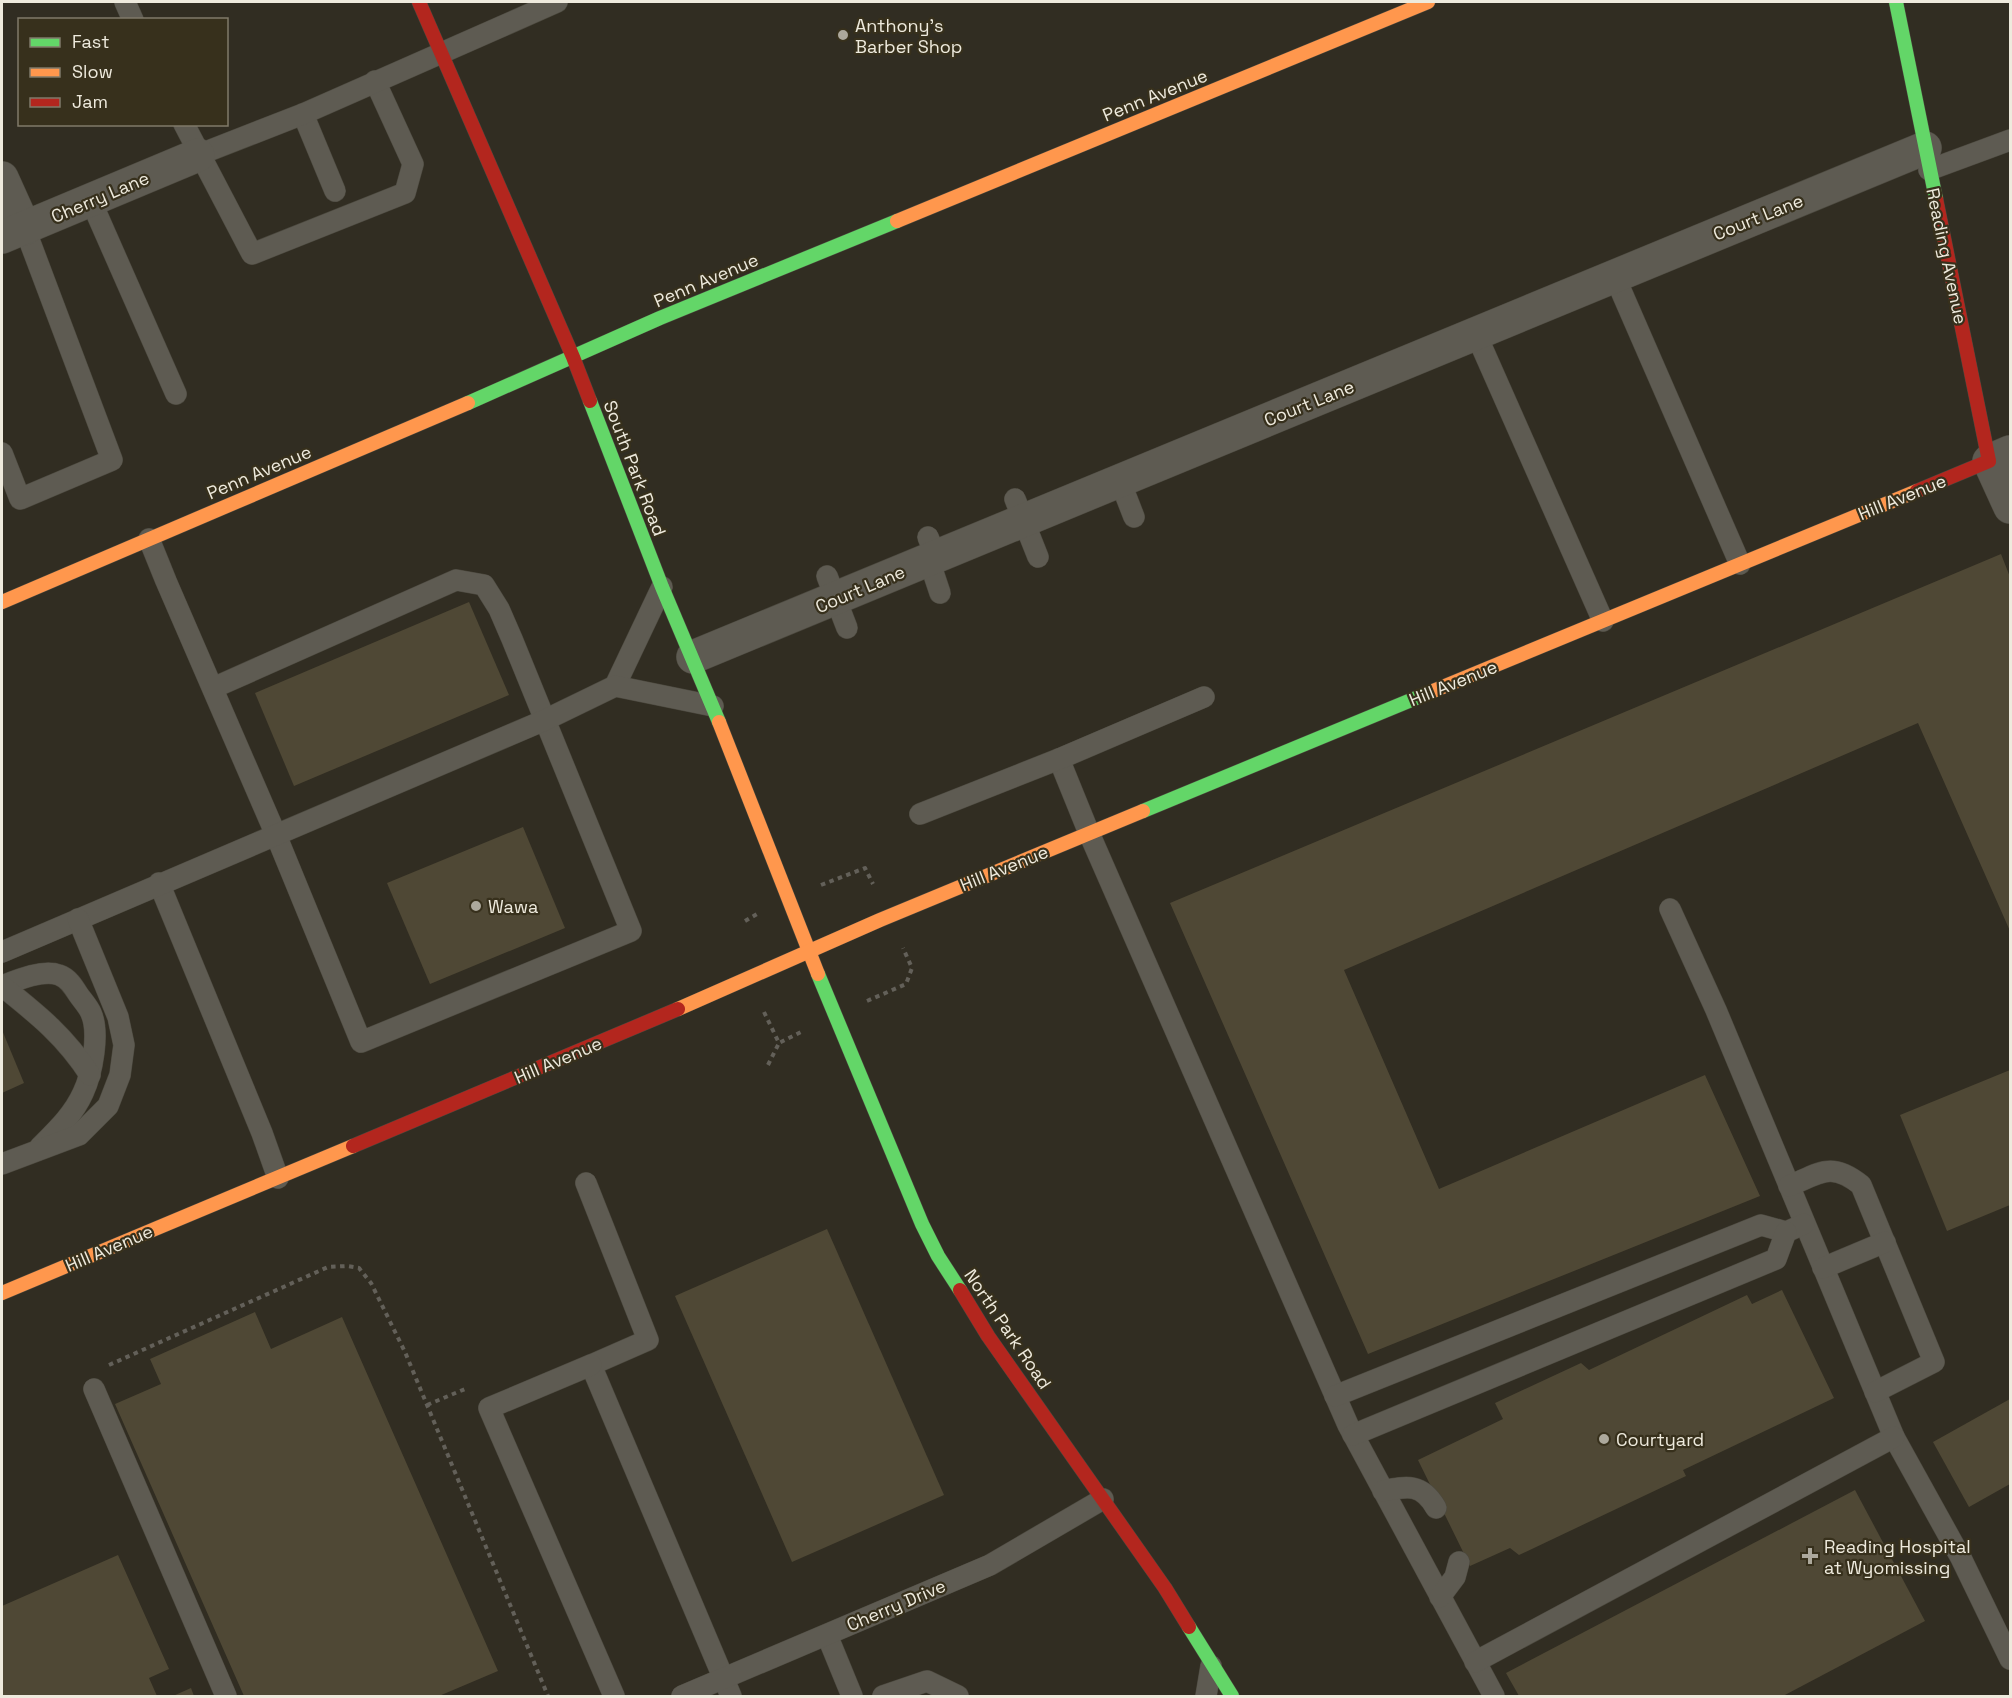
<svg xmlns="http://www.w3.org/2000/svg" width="2012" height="1698" font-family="'Space Grotesk',sans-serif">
  <rect width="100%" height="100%" fill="#312d22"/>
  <g fill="#4f4835">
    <polygon points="2001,554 2010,577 2010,931 1918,723 1344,970 1439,1189 1705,1075 1760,1196 1368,1354 1170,903"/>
    <polygon points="469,602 509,695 294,786 255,693"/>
    <polygon points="523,827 565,928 430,984 387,883"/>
    <polygon points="2,1030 24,1083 2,1093"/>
    <polygon points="2010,1070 2010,1205 1947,1231 1900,1115"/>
    <polygon points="827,1229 944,1495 792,1562 675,1296"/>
    <polygon points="1782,1290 1834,1398 1683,1470 1686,1476 1519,1555 1510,1548 1470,1566 1418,1460 1503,1419 1495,1403 1581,1363 1589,1370 1747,1295 1752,1304"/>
    <polygon points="255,1312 271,1349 342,1317 498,1671 439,1696 244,1696 115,1404 161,1384 150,1359"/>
    <polygon points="2010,1399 2010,1484 1969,1507 1933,1442"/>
    <polygon points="1855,1490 1925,1621 1783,1696 1519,1696 1506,1673"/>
    <polygon points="118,1555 169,1669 149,1678 157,1696 2,1696 2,1606"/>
    <polygon points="191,1688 194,1696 173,1696"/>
  </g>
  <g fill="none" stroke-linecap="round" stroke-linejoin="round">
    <defs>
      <g id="lane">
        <polyline points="125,2 133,20"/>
        <polyline points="303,114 335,191"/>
        <polyline points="184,124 252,254 405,193 413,164 375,81"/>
        <polyline points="198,155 303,114 557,2"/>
        <polyline points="1929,170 2010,140"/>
        <polyline points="91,201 176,394"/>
        <polyline points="1615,277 1740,564"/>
        <polyline points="1476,334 1603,621"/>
        <polyline points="2,453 20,499 112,460 25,229"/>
        <polyline points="1120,481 1134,517"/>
        <polyline points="1015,499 1038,557"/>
        <polyline points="928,537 936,557"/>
        <polyline points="149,539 166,581 276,835 361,1042 631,931 512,639 499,609 484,585 456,580 213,688"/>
        <polyline points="929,560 940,593"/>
        <polyline points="827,576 847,628"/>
        <polyline points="615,686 662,587"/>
        <polyline points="1059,759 1089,833 1348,1425 1494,1696"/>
        <polyline points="920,814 1059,759 1204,697"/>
        <polyline points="159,883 262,1133 278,1178"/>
        <polyline points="1670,909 1716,1010 1894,1437 1961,1558 2010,1659"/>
        <polyline points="2,952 545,720 615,686 713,706"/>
        <path d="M2,986C17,980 43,969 59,975C68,978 73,986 78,994C82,1000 88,1006 91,1013C100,1033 92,1074 83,1093C73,1115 57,1130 40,1147"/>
        <path d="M2,986C37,1014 65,1036 90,1075"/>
        <polyline points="2,1164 79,1135 108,1106 120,1075 124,1045 118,1017 78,919"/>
        <polyline points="586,1183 648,1340 591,1365 731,1696"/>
        <path d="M1789,1186C1820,1173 1831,1161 1861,1185L1934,1362L1875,1392"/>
        <polyline points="1823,1268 1885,1242"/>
        <polyline points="591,1365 489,1408 614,1696"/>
        <polyline points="94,1389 226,1696"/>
        <polyline points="1335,1396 1761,1225 1786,1232 1804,1224"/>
        <polyline points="1353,1435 1776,1259 1786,1232"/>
        <path d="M1383,1491C1407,1486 1422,1483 1436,1508"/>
        <polyline points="1440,1597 1455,1577 1459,1562"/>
        <polyline points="827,1635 852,1696"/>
        <polyline points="1475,1662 1894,1437"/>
        <polyline points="682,1696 990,1565 1103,1499"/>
        <polyline points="883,1696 927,1681 958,1696"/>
        <polyline points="1206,1696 1211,1666"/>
      </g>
      <g id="street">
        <polyline points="2,178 25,229"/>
        <polyline points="2,237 198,155"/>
        <polyline points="2010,452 1989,461 2010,507"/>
        <polyline points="693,657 1925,148"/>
      </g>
      <g id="fast">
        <polyline points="1896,2 1936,199"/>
        <polyline points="590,401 662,587 719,722"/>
        <polyline points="468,403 660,318 897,221"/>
        <polyline points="1143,811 1433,691"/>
        <polyline points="818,974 922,1224 938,1256 960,1290"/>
        <polyline points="1189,1627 1232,1696"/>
      </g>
      <g id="slow">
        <polyline points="897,221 1428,2"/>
        <polyline points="2,602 468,403"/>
        <polyline points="1433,691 1917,491"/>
        <polyline points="719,722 818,974"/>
        <polyline points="678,1009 880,920 1143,811"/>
        <polyline points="2,1293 353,1146"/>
      </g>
      <g id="jam">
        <polyline points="419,2 573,357 590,401"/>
        <polyline points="1917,491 1989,461 1936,199"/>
        <polyline points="353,1146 678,1009"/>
        <polyline points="960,1290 988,1336 1165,1588 1189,1627"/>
      </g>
    </defs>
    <use href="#lane" stroke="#4b483e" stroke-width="22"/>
    <use href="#street" stroke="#4b483e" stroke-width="34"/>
    <use href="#fast" stroke="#4b483e" stroke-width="15"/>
    <use href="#slow" stroke="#4b483e" stroke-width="15"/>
    <use href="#jam" stroke="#4b483e" stroke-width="15"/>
    <g stroke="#636059" stroke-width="4" stroke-dasharray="4.5 4.5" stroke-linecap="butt">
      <polyline points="821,885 865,868 873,884"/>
      <polyline points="745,921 757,914"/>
      <polyline points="867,1001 906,984 912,968 903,948"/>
      <polyline points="764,1012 779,1043 803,1031"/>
      <polyline points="768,1065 779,1043"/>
      <polyline points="109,1365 328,1267 347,1266 359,1268 371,1283 405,1352 548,1696"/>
      <polyline points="427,1405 465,1389"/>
    </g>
    <use href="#lane" stroke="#5e5b52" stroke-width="21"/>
    <use href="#street" stroke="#5e5b52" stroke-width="33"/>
    <use href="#fast" stroke="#63d668" stroke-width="14"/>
    <use href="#slow" stroke="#ff974d" stroke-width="14"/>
    <use href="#jam" stroke="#b3261e" stroke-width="14"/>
  </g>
  <g fill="#aca89c" stroke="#37301c" stroke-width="2">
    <circle cx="843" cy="35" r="6"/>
    <circle cx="476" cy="906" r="6"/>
    <circle cx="1604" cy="1439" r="6"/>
    <path d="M1807 1547h6v6h6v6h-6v6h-6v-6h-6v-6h6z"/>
  </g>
  <g text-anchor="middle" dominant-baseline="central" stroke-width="4.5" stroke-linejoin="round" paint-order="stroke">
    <g font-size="18" fill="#eeeadd" stroke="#37301c" text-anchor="start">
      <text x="855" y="25">Anthony's<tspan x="855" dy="21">Barber Shop</tspan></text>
      <text x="488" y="906">Wawa</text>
      <text x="1616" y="1439">Courtyard</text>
      <text x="1824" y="1546">Reading Hospital<tspan x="1824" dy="21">at Wyomissing</tspan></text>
    </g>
    <g font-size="18" fill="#eeeadd" stroke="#37301c">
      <text transform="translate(1155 95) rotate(-22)">Penn Avenue</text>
      <text transform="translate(100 197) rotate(-23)">Cherry Lane</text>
      <text transform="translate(1758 217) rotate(-22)">Court Lane</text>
      <text transform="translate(1947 256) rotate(78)">Reading Avenue</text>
      <text transform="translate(706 280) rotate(-23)">Penn Avenue</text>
      <text transform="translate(1309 403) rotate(-22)">Court Lane</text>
      <text transform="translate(635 468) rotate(69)">South Park Road</text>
      <text transform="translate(259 472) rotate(-23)">Penn Avenue</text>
      <text transform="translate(1902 497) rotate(-22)">Hill Avenue</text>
      <text transform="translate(860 589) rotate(-23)">Court Lane</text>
      <text transform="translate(1453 683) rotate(-22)">Hill Avenue</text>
      <text transform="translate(1004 868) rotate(-22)">Hill Avenue</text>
      <text transform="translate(558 1060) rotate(-23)">Hill Avenue</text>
      <text transform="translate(109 1248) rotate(-23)">Hill Avenue</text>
      <text transform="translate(1008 1329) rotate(56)">North Park Road</text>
      <text transform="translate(896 1605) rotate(-23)">Cherry Drive</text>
    </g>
  </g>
  <rect width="2012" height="1698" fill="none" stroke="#eeeadd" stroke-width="6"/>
  <rect x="18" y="18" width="210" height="108" fill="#37301c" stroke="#807a69" stroke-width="1.5"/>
  <rect x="30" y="38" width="30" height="9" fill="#63d668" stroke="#807a69" stroke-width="1.5"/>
  <text x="72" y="48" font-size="18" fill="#eeeadd">Fast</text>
  <rect x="30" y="68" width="30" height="9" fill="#ff974d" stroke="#807a69" stroke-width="1.5"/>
  <text x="72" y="78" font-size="18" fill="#eeeadd">Slow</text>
  <rect x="30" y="98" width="30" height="9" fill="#b3261e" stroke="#807a69" stroke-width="1.5"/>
  <text x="72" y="108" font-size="18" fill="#eeeadd">Jam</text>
</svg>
